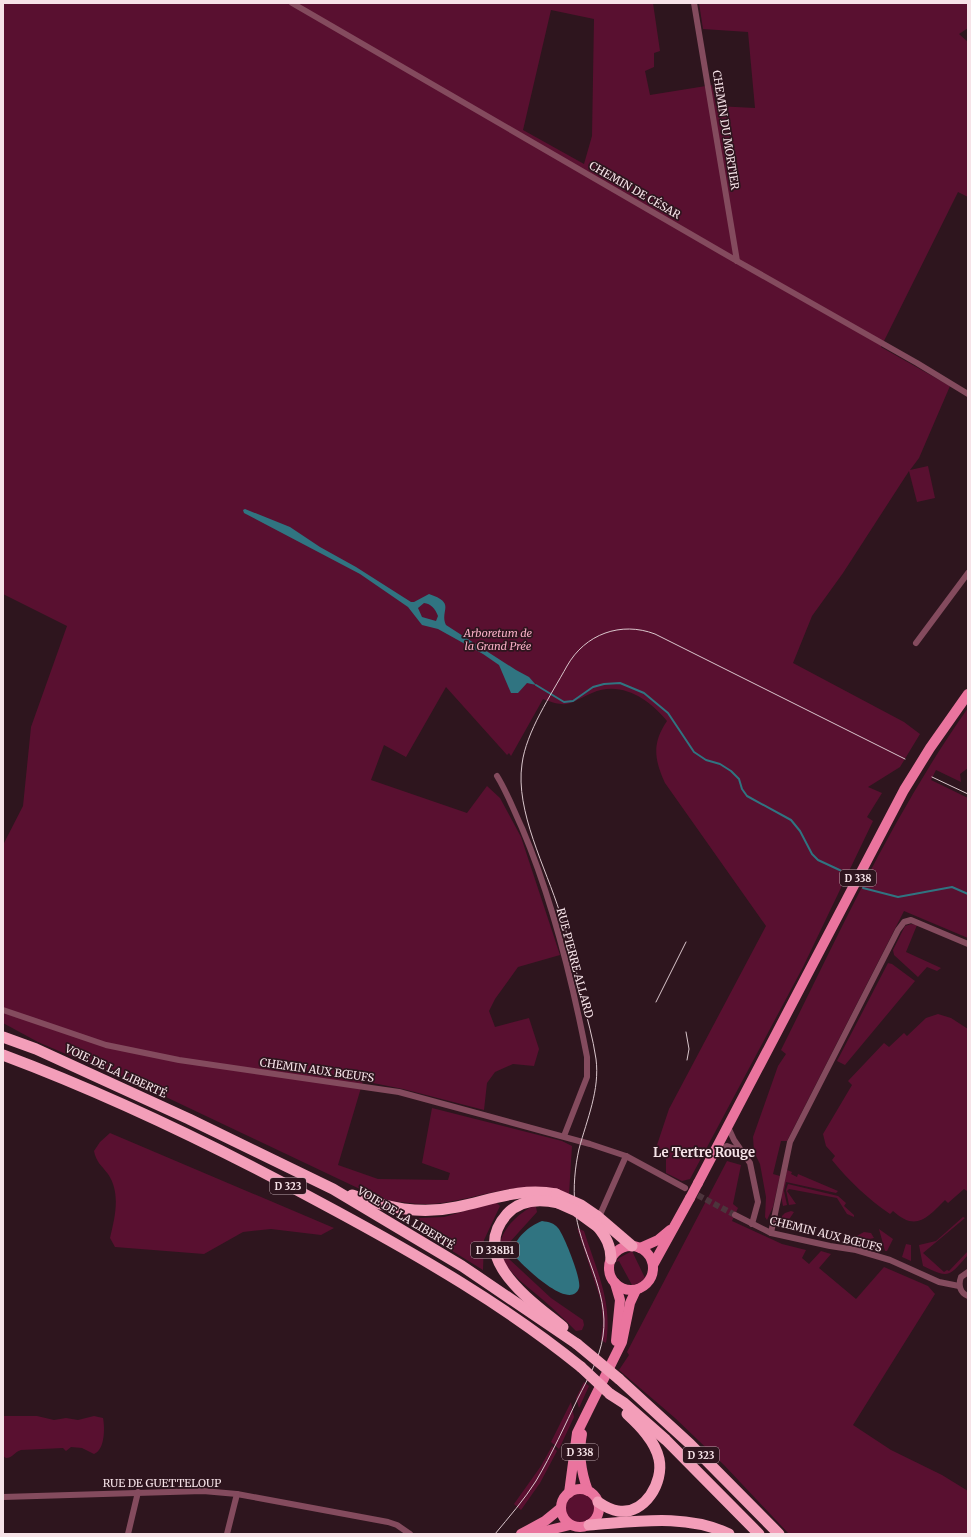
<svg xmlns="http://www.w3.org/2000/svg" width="971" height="1537" font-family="Merriweather,serif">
  <rect width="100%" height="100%" fill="#2e151e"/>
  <g fill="#591030" fill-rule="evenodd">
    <path d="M3,3H653L660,51L654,53V67L645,71L650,95L712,85L716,106L755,108L748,32L703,29L699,3H968V28L959,34L968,42V197L958,192L881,347L950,386L919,458L910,470L928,466L935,498L917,502L909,471L843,573L812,616L793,663L904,722L920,734L900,767L868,787L882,793L867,817L873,821L803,967L690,1179L682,1181L666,1173V1150L656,1148L669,1109L766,926L665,783C654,759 652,743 667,721C649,699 621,680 592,693C569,703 569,709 543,699L511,756L509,753L507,755L446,687L406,757L384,745L371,780L467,813L487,786L500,798L521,837L560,955L518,967L495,999L489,1011L495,1027L529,1018L539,1049L534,1066L513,1064L495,1072L487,1083L484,1110L403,1089L363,1081L338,1165L378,1179L448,1180L450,1173L422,1163L432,1108L562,1141L572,1146L569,1194C524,1178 486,1196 442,1203C422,1206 403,1202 383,1200L168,1098L38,1042L3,1023V845L23,806L31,727L67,626L3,594ZM551,10L594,19L592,136L584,164L523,130Z"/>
    <path d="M968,708V768L960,774L961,782L936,770L931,780L968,798V938L904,911L787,1141H781L773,1174L780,1176L773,1207L767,1220L765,1217L766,1197L760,1164L754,1152L753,1137L778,1066L786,1054L781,1050C839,934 893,814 968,708Z"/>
    <polygon points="911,924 917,925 906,952 941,968 937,971 927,967 918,977 894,955 893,950 905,926"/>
    <polygon points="888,963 892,964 915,981 845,1065 837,1061"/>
    <path d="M938,1014L951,1018L968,1029V1190L967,1191L964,1189L948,1203L945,1200C927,1218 916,1232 893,1211L890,1214C868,1199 849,1181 832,1160L835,1156L826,1146L823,1134L852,1085L848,1081L884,1043L889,1047L904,1033L907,1036L926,1018Z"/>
    <path d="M110,1133L334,1228L321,1235L271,1229L243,1232L204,1254L115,1247L110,1238C115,1217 121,1193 108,1174C102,1166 96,1162 94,1151L100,1142Z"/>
    <polygon points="727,1161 741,1165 733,1204 738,1208 732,1221 782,1244 806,1250 802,1258 809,1264 821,1251 831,1254 819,1268 856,1299 884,1267 928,1286 935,1294 853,1425 891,1450 942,1475 968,1491 968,1534 789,1534 724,1465 675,1418 619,1370 629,1355 627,1352"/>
    <polygon points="787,1170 792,1172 791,1174 797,1177 798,1174 838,1191 836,1193 786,1182 784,1191 787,1205 783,1206 781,1196"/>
    <polygon points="788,1184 838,1196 846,1203 844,1206 854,1215 854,1217 847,1214 837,1198 789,1189 787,1191 796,1204 789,1205 786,1190"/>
    <polygon points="496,1202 500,1206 484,1240 483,1270 425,1234 419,1218 444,1217"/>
    <path d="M531,1207H536L537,1212L509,1243L505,1251L508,1258L551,1298L583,1320L584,1325L582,1330L576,1331C565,1320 554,1309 542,1299C528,1287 509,1274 502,1257C493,1237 515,1216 531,1207Z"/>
    <polygon points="791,1211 794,1212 784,1227 781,1226 782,1216 785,1213"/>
    <path d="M963,1217L965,1218L923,1253L944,1272L947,1270L949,1271L968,1251V1255C948,1277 950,1279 923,1266L919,1245L936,1241Z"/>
    <path d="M577,1228L584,1231C596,1269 613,1302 606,1343L601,1340L603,1323L601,1301Z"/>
    <polygon points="879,1229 893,1239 887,1251 885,1251"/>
    <polygon points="864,1232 871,1233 874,1238 861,1241 851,1239"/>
    <polygon points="906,1244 911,1245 911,1261 902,1257"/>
    <polygon points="632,1251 645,1278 639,1283 632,1285 619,1261 616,1262 619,1258"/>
    <polygon points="584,1382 589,1386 579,1408 576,1398"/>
    <polygon points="571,1402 574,1417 559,1449 551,1442"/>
    <path d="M3,1416H37L54,1420L66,1418L78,1420L94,1416L103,1418C105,1428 105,1450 94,1454L82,1448L71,1447L66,1451L63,1448L21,1450C14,1452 13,1458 6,1458L3,1456Z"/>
    <polygon points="552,1446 557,1451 540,1483 521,1510 514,1504 541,1466"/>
    <circle cx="580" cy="1509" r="15"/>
  </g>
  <g fill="#307481" fill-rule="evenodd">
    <path d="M245,509L290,527L320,547L356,567L411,602H414L429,594C457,603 439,611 446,625L516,670L529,677L536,685L527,683L518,693H511L499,665L483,654L438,629L422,625L408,607L360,574L244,513L243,510ZM424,603C431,604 435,608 438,616L436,621L422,617L418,608Z"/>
    <path d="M542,1221C549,1222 554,1223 558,1228C564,1235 582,1280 579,1288C570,1313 520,1263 512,1253C515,1238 529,1226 542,1221Z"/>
  </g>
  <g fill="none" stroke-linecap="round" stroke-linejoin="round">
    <g stroke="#307481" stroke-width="2">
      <polyline points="536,685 564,702 573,701 593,687 604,684 620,683 644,693 668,713 694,752 706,760 720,764 731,771 739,779 742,789 747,796 791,820 800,831 812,854 818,860 846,873"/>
      <polyline points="863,888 898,897 952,887 968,894"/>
    </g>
    <polyline stroke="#4c343c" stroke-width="6" stroke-dasharray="6 3" stroke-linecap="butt" points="690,1191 735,1215"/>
    <g stroke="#844b5e" stroke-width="6">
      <polyline points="292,3 737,261 917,363 968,394"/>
      <polyline points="694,3 737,261"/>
      <polyline points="916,643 968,573"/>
      <path d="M497,776C507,792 514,811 522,828C553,901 572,979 587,1057V1077L564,1136"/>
      <polyline points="3,1010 106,1045 179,1060 399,1092 590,1144 626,1156 685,1188"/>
      <polyline points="728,1127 734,1140 750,1163 758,1202 752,1224"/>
      <polyline points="715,1151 727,1146 741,1151"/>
      <polyline points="735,1215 771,1233 830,1246 856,1250 890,1260 939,1282 959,1286"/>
      <polyline points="599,1217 626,1156"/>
      <polyline points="771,1233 790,1142 898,930 904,922 911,920 968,944"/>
      <path d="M968,1272L961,1277C958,1285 960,1293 968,1296"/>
      <polyline points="3,1497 203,1491 237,1494 388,1522 397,1525 410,1534"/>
      <polyline points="128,1534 138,1492"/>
      <polyline points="227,1534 237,1494"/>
    </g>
    <g stroke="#ea749e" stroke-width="10">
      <polyline points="698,1183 904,790 930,748 968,694"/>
      <circle cx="631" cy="1268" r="22"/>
      <polyline points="640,1248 658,1240 670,1230"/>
      <polyline points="653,1265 690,1198"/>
      <polyline points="615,1283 620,1300 616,1341"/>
      <path d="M582,1434C578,1454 581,1472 588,1491"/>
      <circle cx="580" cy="1508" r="19"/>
      <polyline points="569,1493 577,1433 622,1342 630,1303 636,1290"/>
      <polyline points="521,1534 545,1521 561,1508"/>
      <polyline points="533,1534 570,1525"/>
    </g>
    <g stroke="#f39eb9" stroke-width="11">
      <polyline points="3,1037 36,1049 189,1119 333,1189 462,1266 577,1344"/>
      <path d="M3,1055C118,1098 228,1152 336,1211C421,1257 506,1306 581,1367"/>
      <path d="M352,1195C387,1208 420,1215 457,1207C491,1200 521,1187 556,1194"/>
      <path d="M558,1203C540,1199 520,1200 507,1214C467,1259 533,1302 563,1327"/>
      <polyline points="597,1216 632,1246"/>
      <path d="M598,1227C606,1237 611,1246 611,1259"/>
      <polyline points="619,1379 690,1444 779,1534"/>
      <polyline points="610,1394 624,1403 666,1440 759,1534"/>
      <path d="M598,1502C604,1506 610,1510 618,1511C645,1515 664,1482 659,1459C655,1441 640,1426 627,1414"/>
      <path d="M589,1525C634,1522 686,1513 729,1534"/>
    </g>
    <g stroke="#dac6cc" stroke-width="1">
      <polyline points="932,777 968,794"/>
      <polyline points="656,1002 686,942"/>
      <polyline points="686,1032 689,1049 687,1060"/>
      <path d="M495,1534C509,1517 524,1500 536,1481C552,1454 565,1425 578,1398C588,1378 600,1358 603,1336C610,1290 578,1250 575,1206C573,1187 575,1167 579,1149C587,1119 600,1090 596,1059C593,1038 587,1018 582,998C576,969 570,941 560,913C546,868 515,811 522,764C526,732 551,695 567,666C585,634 621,621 655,634L905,759"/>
    </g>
    <polyline stroke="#ea749e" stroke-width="10" points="690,1198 698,1183"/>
    <g stroke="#f39eb9" stroke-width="11">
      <polyline points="556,1194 581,1205 597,1216"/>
      <polyline points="558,1203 576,1211 598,1227"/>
      <polyline points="577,1344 619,1379"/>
      <polyline points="581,1367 610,1394"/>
    </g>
  </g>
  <g text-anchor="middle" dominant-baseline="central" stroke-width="3.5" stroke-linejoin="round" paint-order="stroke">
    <g fill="#2e151e" stroke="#baa5ab" stroke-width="1">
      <rect x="840" y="870" width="36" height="16" rx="3"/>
      <rect x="270" y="1178" width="36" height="16" rx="3"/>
      <rect x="471" y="1242" width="48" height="16" rx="3"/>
      <rect x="562" y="1444" width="36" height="16" rx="3"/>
      <rect x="683" y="1447" width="36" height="16" rx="3"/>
    </g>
    <g font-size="10" font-weight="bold" fill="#f6e3e8">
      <text x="858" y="878">D 338</text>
      <text x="288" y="1186">D 323</text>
      <text x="495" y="1250">D 338B1</text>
      <text x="580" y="1452">D 338</text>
      <text x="701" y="1455">D 323</text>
    </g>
    <g font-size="11" fill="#f6e3e8" stroke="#2e151e">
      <text transform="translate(726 130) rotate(81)">CHEMIN DU MORTIER</text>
      <text transform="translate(635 190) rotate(30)">CHEMIN DE CÉSAR</text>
      <text transform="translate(575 963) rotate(75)">RUE PIERRE ALLARD</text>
      <text transform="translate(317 1070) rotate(8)">CHEMIN AUX BŒUFS</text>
      <text transform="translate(116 1071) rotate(25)">VOIE DE LA LIBERTÉ</text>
      <text transform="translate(406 1218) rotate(31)">VOIE DE LA LIBERTÉ</text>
      <text transform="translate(826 1234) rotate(14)">CHEMIN AUX BŒUFS</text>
      <text x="162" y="1483">RUE DE GUETTELOUP</text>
    </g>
    <g font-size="11" font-style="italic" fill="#f6aec4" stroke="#2e151e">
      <text x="498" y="633">Arboretum de<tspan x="498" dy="13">la Grand Prée</tspan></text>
    </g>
    <g font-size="13" font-weight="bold" fill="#f6e3e8" stroke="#2e151e">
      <text x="704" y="1152">Le Tertre Rouge</text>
    </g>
  </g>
  <rect width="971" height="1537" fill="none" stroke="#f6e3e8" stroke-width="8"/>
</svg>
